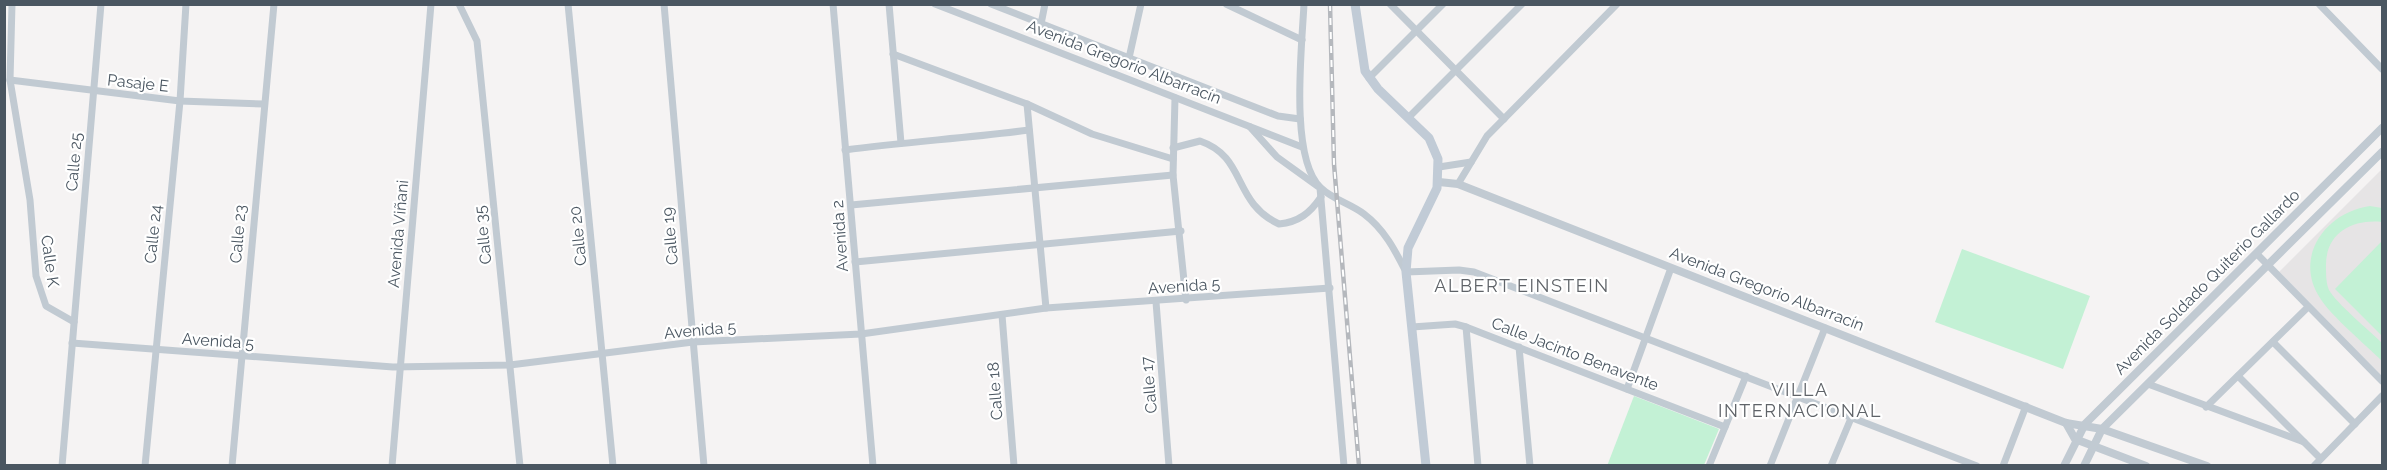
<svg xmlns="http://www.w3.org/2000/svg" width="2387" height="470" font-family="Raleway,sans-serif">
  <rect width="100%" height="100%" fill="#f5f3f3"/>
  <polygon fill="#e6e4e5" points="2382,169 2382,376 2279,272"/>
  <g fill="#c3f1d5">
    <path d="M2370,206L2382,208V222C2352,219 2325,233 2326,267C2326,274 2326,283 2329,290C2336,303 2370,331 2382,343V361C2366,345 2331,316 2320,298C2293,257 2326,212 2370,206Z"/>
    <polygon points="2382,241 2382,336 2335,289"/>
    <polygon points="1962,249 2090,296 2063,369 1935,322"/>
    <polygon points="1634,396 1719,429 1704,465 1607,466"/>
  </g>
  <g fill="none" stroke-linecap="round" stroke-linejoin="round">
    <g stroke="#c1cad2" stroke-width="7">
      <polyline points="12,4 10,80 30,200 36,276 46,306 74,322"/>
      <polyline points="459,4 477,41 520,466"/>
      <polyline points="568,4 613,466"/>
      <polyline points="664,4 704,466"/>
      <polyline points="833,4 873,466"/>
      <polyline points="889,4 901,143"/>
      <polyline points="935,4 1302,147"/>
      <polyline points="991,4 1278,116 1300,119"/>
      <polyline points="1226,4 1302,40"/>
      <path d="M1304,4C1302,46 1289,159 1321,188C1332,199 1351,204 1364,214C1384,229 1395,250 1406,272L1459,270L1474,272L1977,466"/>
      <polyline points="1390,4 1504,119"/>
      <polyline points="2319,4 2382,69"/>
      <polyline points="1041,24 1045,4"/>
      <polyline points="893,54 1027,104 1092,134 1173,159"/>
      <polyline points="1129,58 1141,4"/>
      <polyline points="1369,78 1443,4"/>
      <polyline points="10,80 180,101 264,104"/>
      <polyline points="1175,98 1173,175 1186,300"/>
      <polyline points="1027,104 1046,308"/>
      <polyline points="1409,117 1522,4"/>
      <polyline points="1250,127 1277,157 1320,188 1344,466"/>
      <path d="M1173,148L1200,141C1247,157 1232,202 1279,224C1299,222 1310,213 1321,197"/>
      <path d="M845,150C906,142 967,138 1029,130"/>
      <polyline points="1439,167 1471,162"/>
      <polyline points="1458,184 1487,136 1617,4"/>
      <polyline points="851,205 1173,175"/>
      <polyline points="2257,254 2382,381"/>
      <polyline points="855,262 1181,231"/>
      <polyline points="1156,302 1169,466"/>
      <polyline points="1002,315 1014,466"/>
      <polyline points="1412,327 1455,324 1466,327 1725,427"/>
      <polyline points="1466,327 1478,466"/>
      <polyline points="2273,342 2355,424"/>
      <polyline points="72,343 393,367 510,365 693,342 861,334 1046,308 1330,288"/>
      <polyline points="1519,347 1530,466"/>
      <polyline points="2238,376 2320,458"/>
      <polyline points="2148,384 2304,442"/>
      <polyline points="1627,389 1671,268"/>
      <polyline points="2206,407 2308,307"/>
      <polyline points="62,466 101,4"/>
      <polyline points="145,466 180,101 186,4"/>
      <polyline points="232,466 274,4"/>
      <polyline points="392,466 431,4"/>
      <polyline points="1709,466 1746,376"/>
      <polyline points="1770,466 1825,328"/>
      <polyline points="1831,466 1852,416"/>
      <polyline points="2003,466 2026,406"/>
      <polyline points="2314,466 2382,396"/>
    </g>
    <g stroke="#c1cad2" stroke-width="8">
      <polyline points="1439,182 1458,184 2066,423 2102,429 2207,466"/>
      <polyline points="2066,423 2075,439 2146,466"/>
      <polyline points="2064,466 2085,424 2382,128"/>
      <polyline points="2084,466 2102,429 2382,152"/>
    </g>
    <polyline stroke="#c1cbd6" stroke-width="9" points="1355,4 1365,71 1378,89 1429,138 1438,159 1437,188 1408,248 1406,272 1426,466"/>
    <defs>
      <polyline id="rail" points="1330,4 1334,164 1359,466"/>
    </defs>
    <use href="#rail" stroke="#b5b8bd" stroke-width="4.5"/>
    <use href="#rail" stroke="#fff" stroke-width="2" stroke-dasharray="7" stroke-linecap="butt"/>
  </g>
  <g text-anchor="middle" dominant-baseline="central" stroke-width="4.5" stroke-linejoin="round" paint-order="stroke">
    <g font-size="16" fill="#4a5661" stroke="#fff">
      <text transform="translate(1124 62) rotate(21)">Avenida Gregorio Albarracín</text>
      <text transform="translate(138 83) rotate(6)">Pasaje E</text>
      <text transform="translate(74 162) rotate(-85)">Calle 25</text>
      <text transform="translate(153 234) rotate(-84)">Calle 24</text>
      <text transform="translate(238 234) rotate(-85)">Calle 23</text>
      <text transform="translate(398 234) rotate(-85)">Avenida Viñani</text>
      <text transform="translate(483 235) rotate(-96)">Calle 35</text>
      <text transform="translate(578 236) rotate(-96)">Calle 20</text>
      <text transform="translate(670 236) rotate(-95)">Calle 19</text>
      <text transform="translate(840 236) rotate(-94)">Avenida 2</text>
      <text transform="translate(50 261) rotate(82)">Calle K</text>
      <text transform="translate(2207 282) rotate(-45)">Avenida Soldado Quiterio Gallardo</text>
      <text transform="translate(1184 286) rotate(-4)">Avenida 5</text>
      <text transform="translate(1767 289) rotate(21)">Avenida Gregorio Albarracín</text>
      <text transform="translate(700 330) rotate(-5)">Avenida 5</text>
      <text transform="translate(218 341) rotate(4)">Avenida 5</text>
      <text transform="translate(1575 354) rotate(21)">Calle Jacinto Benavente</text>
      <text transform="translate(1149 385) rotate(-95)">Calle 17</text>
      <text transform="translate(995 391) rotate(-94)">Calle 18</text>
    </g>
    <g font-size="18" letter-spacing="1.5" fill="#5f6368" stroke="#fff">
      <text x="1522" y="285">ALBERT EINSTEIN</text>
      <text x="1800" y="389">VILLA<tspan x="1800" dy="21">INTERNACIONAL</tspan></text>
    </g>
  </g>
  <rect width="2387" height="470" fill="none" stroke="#4a5661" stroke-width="12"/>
</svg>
